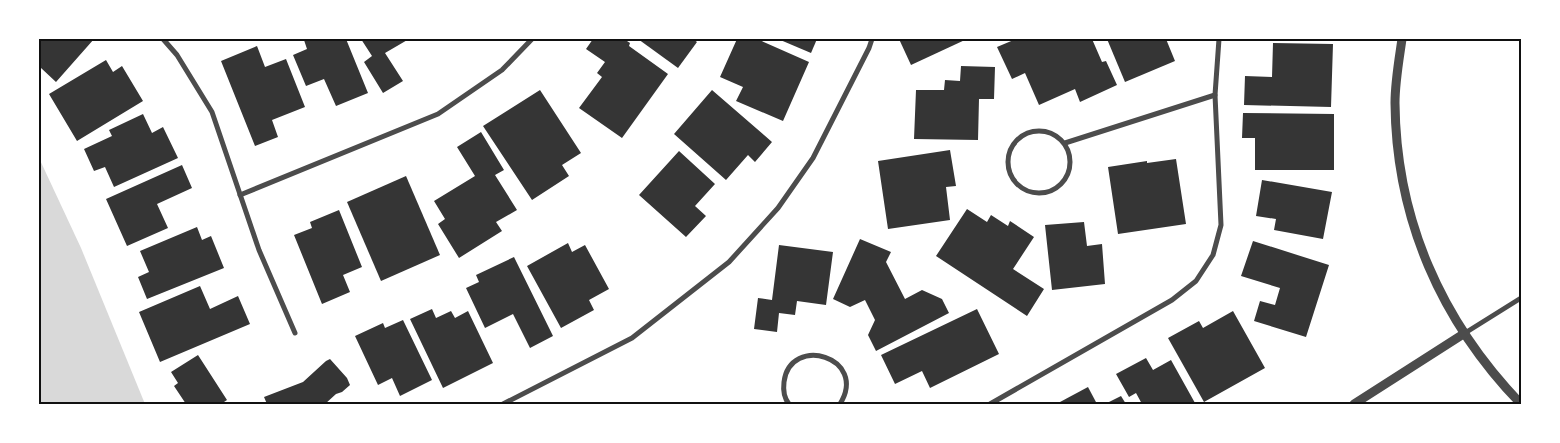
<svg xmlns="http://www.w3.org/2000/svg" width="1560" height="443" font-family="Commissioner,sans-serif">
  <rect width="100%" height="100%" fill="#fff"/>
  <polygon fill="#d9d9d9" points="39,158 81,248 145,404 39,404"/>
  <g fill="#353535">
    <polygon points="39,39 94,39 56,82 41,68 39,70"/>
    <polygon points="306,39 346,39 368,93 336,106 324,79 306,86 293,55 307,49 304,40"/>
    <polygon points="361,39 409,39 385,53 403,81 383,93 364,62 372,56"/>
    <polygon points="593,39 624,39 630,43 629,46 668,74 622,138 579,108 602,77 597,73 605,62 586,49"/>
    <polygon points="638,39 693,39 697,42 678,68"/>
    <polygon points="737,39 757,39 809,62 783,121 736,101 743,87 720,77"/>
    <polygon points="778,39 817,39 811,53"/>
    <polygon points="899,39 967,39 911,65"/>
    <polygon points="1016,39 1092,39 1102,62 1106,61 1117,85 1080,102 1075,89 1039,105 1025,73 1012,79 997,47"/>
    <polygon points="1107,39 1166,39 1175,61 1125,82"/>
    <polygon points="1273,43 1333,44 1331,107 1244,105 1245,76 1272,77"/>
    <polygon points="257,46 265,67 286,59 305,107 272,120 278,137 255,146 221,61"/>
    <polygon points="106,60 113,72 122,66 143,101 77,141 49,94"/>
    <polygon points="961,66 995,67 994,99 979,99 978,140 914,139 916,90 944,90 945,80 960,81"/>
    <polygon points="540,90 581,153 562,165 569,176 532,200 483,126"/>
    <polygon points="712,90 772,142 755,162 748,155 726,180 674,134"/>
    <polygon points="1243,113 1334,114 1334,170 1255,170 1255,138 1242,138"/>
    <polygon points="143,114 152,133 163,127 178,158 114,187 105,167 94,171 84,149 112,136 109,130"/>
    <polygon points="481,132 504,170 495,175 517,210 496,222 502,231 459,258 438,224 445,219 434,201 475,176 457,147"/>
    <polygon points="950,150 956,186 946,187 950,220 888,229 878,161"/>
    <polygon points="679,151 715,184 695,206 706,216 686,237 639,195"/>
    <polygon points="1176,159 1186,224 1118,234 1108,167 1147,161 1147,163"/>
    <polygon points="182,165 192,188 157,204 168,228 127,246 106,199"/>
    <polygon points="406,176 440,255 381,281 347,202"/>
    <polygon points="1262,180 1332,192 1323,239 1274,230 1276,219 1256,216"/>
    <polygon points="967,209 987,222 991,215 1008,226 1010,221 1034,237 1013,269 1044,289 1027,316 936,256"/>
    <polygon points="339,210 362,267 343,275 350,292 322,304 294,235 312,228 310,222"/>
    <polygon points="1084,222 1087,246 1102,244 1105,284 1052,290 1045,225"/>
    <polygon points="197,227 202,240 211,236 224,268 147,299 138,277 149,272 140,251"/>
    <polygon points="860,239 891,252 886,262 905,299 922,290 942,299 949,313 876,351 868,335 875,320 865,300 850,307 833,299"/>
    <polygon points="1253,241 1329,265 1306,337 1254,321 1260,301 1275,305 1280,288 1241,276"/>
    <polygon points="568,243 572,252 585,245 609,289 589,300 594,310 561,328 527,266"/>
    <polygon points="779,245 833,252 826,305 797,301 795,315 779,313 777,332 754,329 758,298 772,300"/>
    <polygon points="514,257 553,336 530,348 513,314 485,328 466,288 479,282 476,275"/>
    <polygon points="200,286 210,309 238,296 250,324 160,362 139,312"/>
    <polygon points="432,309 436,318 451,311 455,318 468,311 493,363 443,388 410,319"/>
    <polygon points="977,309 999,354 930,388 922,371 895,384 881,355"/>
    <polygon points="1233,311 1265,368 1204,402 1168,338 1199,321 1203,328"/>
    <polygon points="403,320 432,380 400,396 392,378 378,385 355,336 383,323 385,328"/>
    <polygon points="198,355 227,400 221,404 186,404 174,386 178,383 171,372"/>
    <polygon points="1146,358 1153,370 1171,360 1195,403 1193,404 1142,404 1136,393 1129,397 1116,374"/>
    <polygon points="330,359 347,378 350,385 342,392 336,394 325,404 267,404 264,397 303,382 326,361"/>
    <polygon points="1088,387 1097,404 1062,404 1060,402"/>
    <polygon points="1121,396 1126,404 1105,404"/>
  </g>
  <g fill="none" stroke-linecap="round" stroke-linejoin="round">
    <g stroke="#4c4c4c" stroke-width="5">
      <polyline points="163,39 177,55 212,112 259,250 295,333"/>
      <circle cx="1039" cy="162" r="31"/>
      <polyline points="1065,143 1215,95"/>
      <polyline points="240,195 438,114 502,70 532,39"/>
      <polyline points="1465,333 1521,298"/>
      <polyline points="503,404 632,338 729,262 778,208 813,158 869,48 872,39"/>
      <path d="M789,404C784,398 783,390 784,382C790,334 869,357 840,404"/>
      <polyline points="990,404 1172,300 1196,281 1213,255 1221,225 1215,95 1219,39"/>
    </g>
    <g stroke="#4c4c4c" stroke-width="9">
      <path d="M1402,39C1399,60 1395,82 1395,103C1396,219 1441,321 1521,404"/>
      <polyline points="1354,404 1465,333"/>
    </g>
  </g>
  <rect width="1560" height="443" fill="none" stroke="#ffffff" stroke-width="80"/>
  <rect x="40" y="40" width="1480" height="363" fill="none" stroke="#111" stroke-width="2"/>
</svg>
